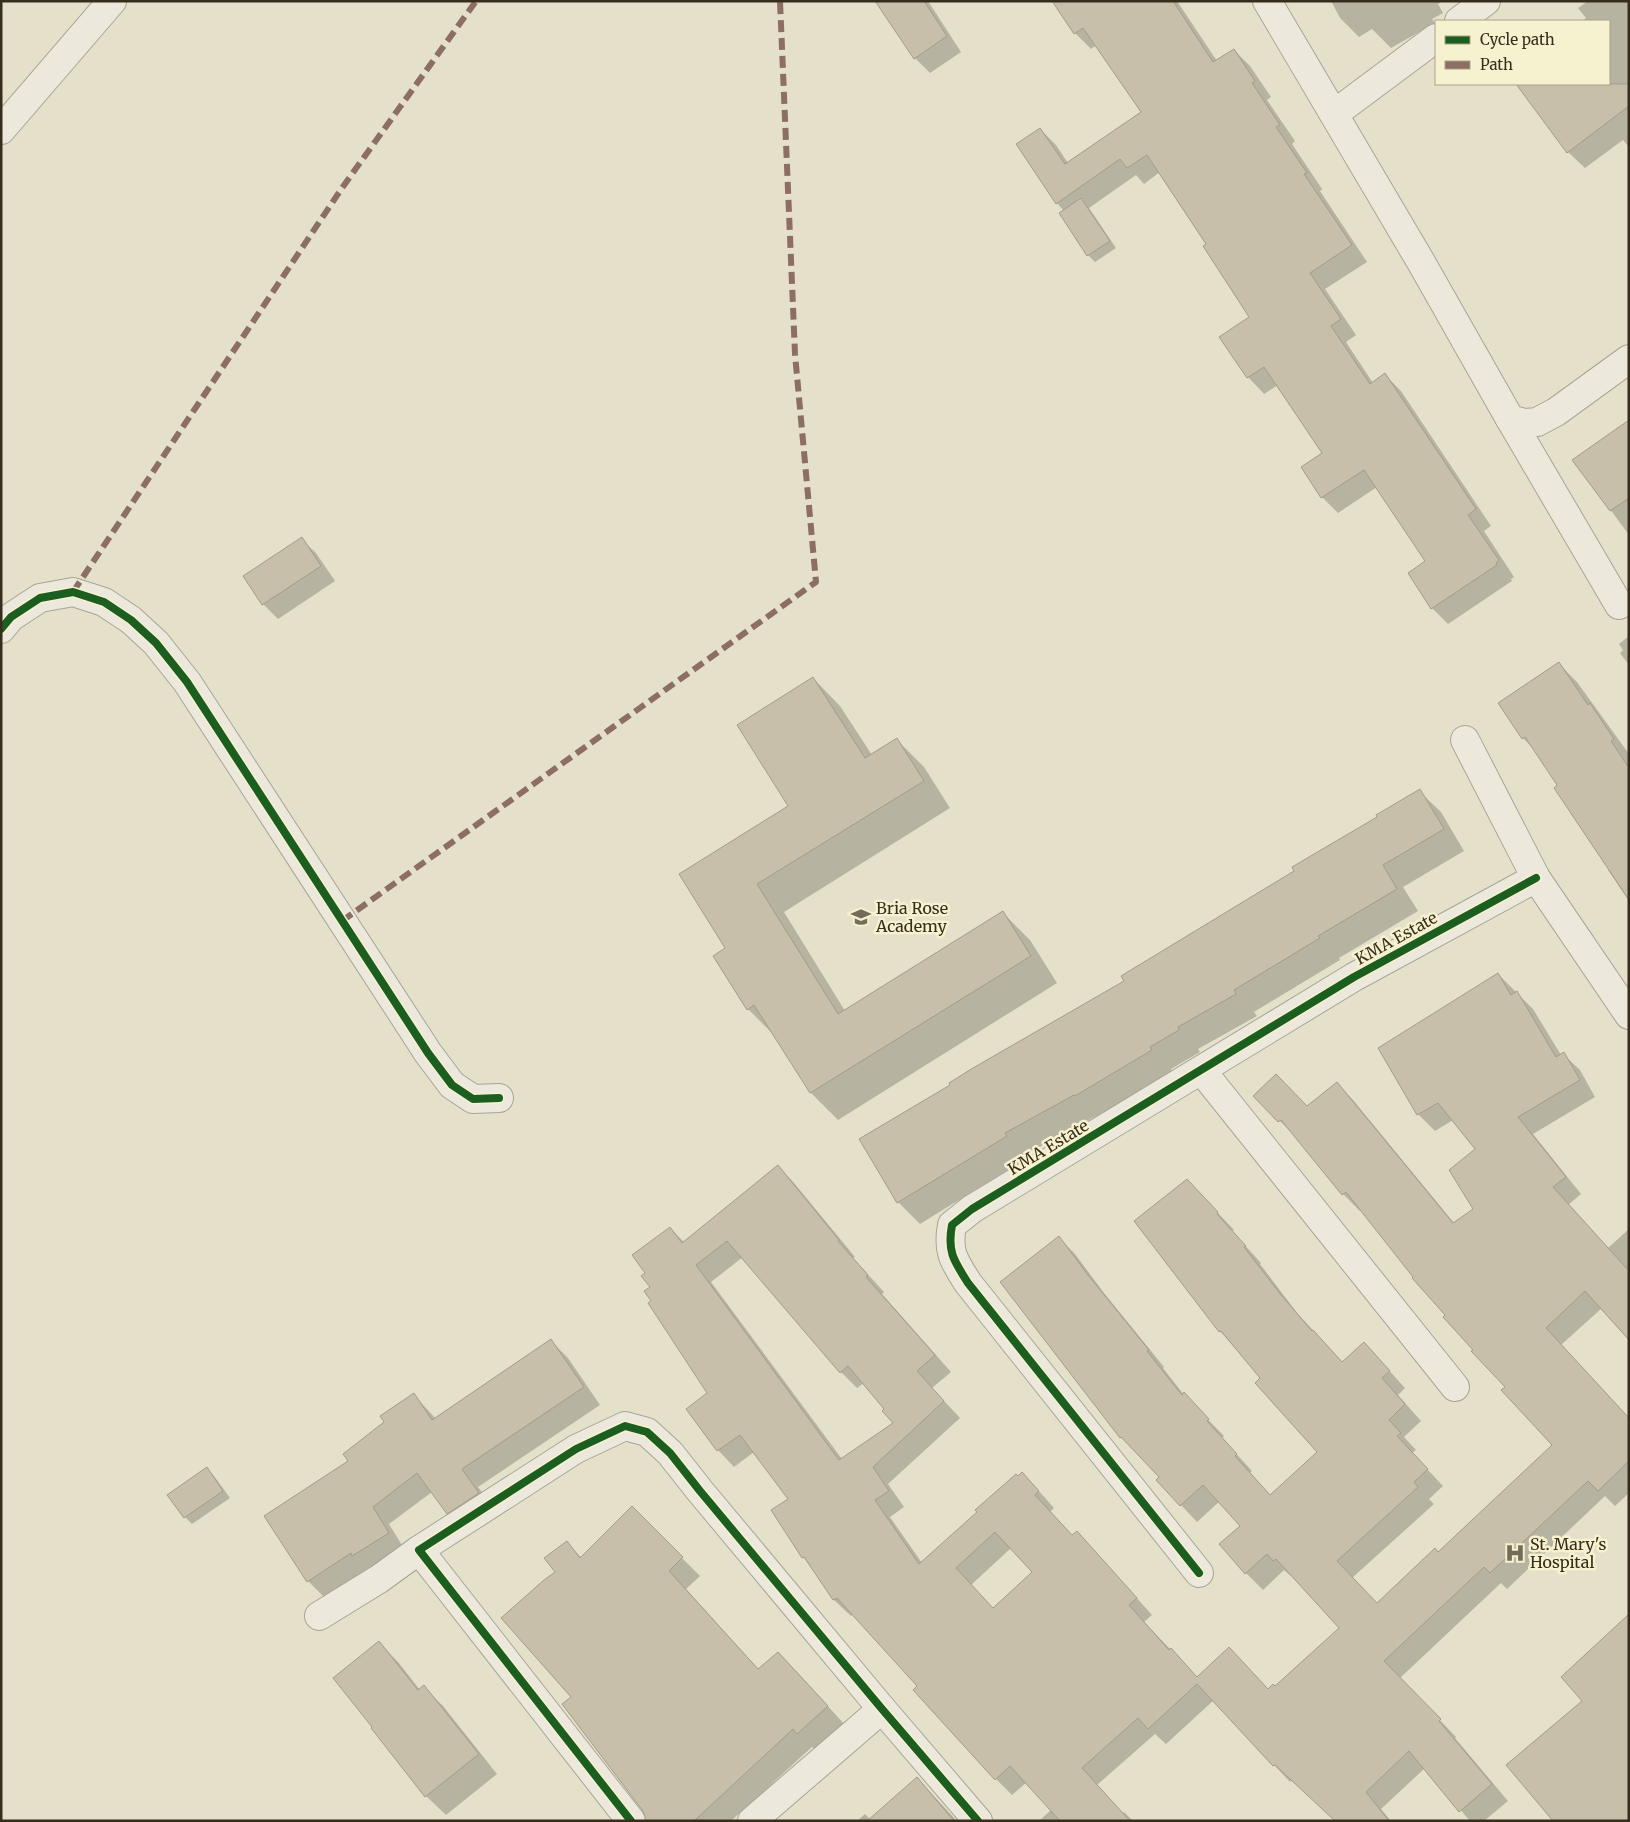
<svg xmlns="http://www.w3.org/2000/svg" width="1630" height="1822" font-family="Merriweather,serif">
  <rect width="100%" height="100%" fill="#e4e0ca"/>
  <g fill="#0003" fill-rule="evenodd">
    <polygon points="877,1 928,1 961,52 930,73 915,58"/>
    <polygon points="1053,1 1177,1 1217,61 1234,50 1250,66 1271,97 1267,100 1295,141 1292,144 1322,189 1320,191 1367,262 1325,289 1356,335 1346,342 1373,383 1385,375 1401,391 1491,526 1484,531 1514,577 1511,579 1512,581 1448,624 1432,608 1427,562 1377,487 1338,513 1322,497 1303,467 1324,453 1278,385 1264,394 1248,377 1221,337 1251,317 1208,245 1160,172 1144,184 1136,175 1089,208 1116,248 1095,262 1088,255 1064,211 1057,203 1040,129 1056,145 1068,163 1143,113 1097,45 1091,49 1075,33"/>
    <polygon points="1331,1 1442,1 1438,4 1443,13 1432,19 1435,23 1391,48 1372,29 1359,37 1340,18"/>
    <polygon points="1588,1 1629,1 1629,147 1623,140 1585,168 1568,152 1517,84 1609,84 1609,21 1582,21 1586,18 1578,8"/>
    <polygon points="1629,421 1629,535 1574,460"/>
    <polygon points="301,539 316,553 335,581 278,619 263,604"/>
    <polygon points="1629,636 1629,665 1620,653 1623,650 1619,644"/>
    <polygon points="1559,664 1577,682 1629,754 1629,901 1608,870 1609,868 1559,786 1534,749 1523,738"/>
    <polygon points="813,678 840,706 872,755 897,740 924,767 950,808 784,912 845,1011 1003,913 1030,940 1057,983 838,1120 811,1093 775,1036 748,1009 727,949 790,806"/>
    <polygon points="1419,791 1441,812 1464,851 1403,887 1418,911 1339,958 1340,960 1254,1012 1257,1016 1198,1049 1200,1052 1171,1069 1172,1072 1098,1117 1096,1116 1025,1155 1027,1158 920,1224 898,1202 861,1140 1126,981"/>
    <path d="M1498,974L1533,1009L1561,1055L1563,1054L1580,1070L1595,1097L1533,1134L1581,1194L1568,1205L1608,1248L1629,1229V1337L1602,1308L1561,1345L1629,1419V1493L1615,1506L1605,1496L1507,1589L1501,1583L1400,1678L1456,1737L1455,1738L1508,1801L1484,1821H1470L1425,1768L1381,1809L1391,1821H1336L1292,1780L1290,1782L1214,1700L1166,1744L1155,1734L1097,1785L1123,1813L1124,1812L1133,1821H1039L1051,1810L1027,1782L1012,1795L996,1779L919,1686L853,1614L851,1616L834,1600L812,1566L803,1557L789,1500L754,1452L734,1467L718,1450L709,1393L652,1301V1288L647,1273L670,1228L684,1242L778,1166L794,1183L855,1257L853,1258L884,1292L882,1294L951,1372L932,1388L960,1418L888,1484L904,1507L890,1517L922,1563L1038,1490L1054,1508L1050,1512L1073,1536L1093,1549L1152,1615L1144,1622L1198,1678L1269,1690L1275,1688L1341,1628L1292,1575L1291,1576L1284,1570L1263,1590L1246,1573L1221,1544L1242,1526L1220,1501L1197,1522L1181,1505L1158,1480L1160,1477L1121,1437L1001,1282L1059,1238L1075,1254L1104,1293L1164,1367L1163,1368L1184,1395L1224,1436L1222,1438L1252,1471L1250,1473L1271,1496L1319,1452L1262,1378L1220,1331L1136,1221L1203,1197L1234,1230L1232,1231L1261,1263L1260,1264L1298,1314L1343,1363L1364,1343L1405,1388L1398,1395L1421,1421L1404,1437L1416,1450L1412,1453L1443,1486L1429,1499L1434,1504L1352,1578L1377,1604L1438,1554L1554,1445L1414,1277L1361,1209L1360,1211L1343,1194L1296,1137L1255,1096L1307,1108L1337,1084L1353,1100L1454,1223L1474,1210L1476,1149L1453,1120L1435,1131L1418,1114ZM743,1257L841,1372L857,1388L864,1383L886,1409L895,1423L842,1459L711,1282ZM1011,1548L1034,1572L993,1609L971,1585Z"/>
    <polygon points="551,1341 568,1358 600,1405 478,1487 496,1510 465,1530 448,1513 432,1492 389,1524 405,1550 325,1598 308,1581 350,1461 414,1395 436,1419"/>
    <polygon points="207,1469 214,1476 230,1498 192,1524 185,1517"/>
    <polygon points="632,1508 700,1576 686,1589 759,1670 796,1671 845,1725 816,1751 812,1747 731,1821 647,1821 644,1811 573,1697 557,1572 567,1543 582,1558"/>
    <polygon points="379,1643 398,1662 420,1690 423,1687 443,1706 497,1774 446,1815 426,1796 374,1727"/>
    <polygon points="917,1778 957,1821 857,1821 865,1814 870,1819"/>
  </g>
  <g fill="#c8bfab" stroke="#a49b8a" fill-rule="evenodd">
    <polygon points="875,1 924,1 947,36 914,59"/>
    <polygon points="1052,1 1173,1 1213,62 1234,49 1255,81 1252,83 1280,125 1276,127 1307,173 1304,174 1352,245 1310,273 1341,319 1331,326 1370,384 1385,373 1476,509 1468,515 1499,560 1496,563 1497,565 1431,609 1408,573 1425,561 1364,470 1321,498 1301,467 1322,453 1264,367 1247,378 1219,337 1249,317 1203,246 1206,244 1147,155 1127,168 1120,159 1056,204 1016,144 1040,128 1065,164 1141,112 1083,28 1074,34"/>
    <polygon points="1516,84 1629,84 1629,106 1567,153"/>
    <polygon points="1081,198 1110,241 1087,256 1059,213"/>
    <polygon points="1629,420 1629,498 1610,511 1572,460"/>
    <polygon points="302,537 321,566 262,605 243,576"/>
    <polygon points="1559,662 1588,705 1590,703 1614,739 1611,741 1629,768 1629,900 1554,788 1557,785 1525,737 1522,739 1498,703"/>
    <polygon points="813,677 865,758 897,738 924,781 757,884 838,1014 1003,911 1031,956 810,1093 754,1005 747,1010 713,956 725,948 679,874 788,806 737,725"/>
    <polygon points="1420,789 1444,829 1383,865 1397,889 1318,936 1320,938 1234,990 1236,994 1178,1027 1179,1030 1150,1047 1152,1050 1075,1096 1074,1095 1005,1133 1007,1136 897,1203 859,1139 950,1085 949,1083 973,1068 1124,981 1121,976 1294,871 1292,867 1377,817 1376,815"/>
    <path d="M1498,973L1511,995L1517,991L1556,1057L1564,1052L1580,1080L1518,1117L1566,1177L1553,1187L1629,1271V1340L1585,1291L1546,1328L1629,1418V1461L1598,1491L1588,1481L1490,1573L1484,1567L1384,1661L1441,1719L1439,1721L1492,1784L1459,1812L1409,1751L1366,1792L1389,1821H1335L1275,1765L1273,1766L1197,1684L1148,1729L1138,1718L1082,1768L1130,1821H1060L1010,1766L995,1780L913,1690L917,1686L837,1598L833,1600L804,1557L802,1558L771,1510L788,1499L740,1435L717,1451L686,1409L707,1393L648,1303L651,1301L644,1291L650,1287L641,1276L645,1273L632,1255L670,1227L682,1243L778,1165L839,1240L838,1241L868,1275L866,1277L935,1355L917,1371L944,1401L873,1467L889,1491L875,1500L919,1564L977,1512L975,1510L1016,1474L1018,1476L1022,1472L1039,1491L1035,1495L1072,1535L1077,1531L1137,1598L1129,1605L1169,1650L1171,1648L1197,1677L1229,1647L1268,1689L1273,1684L1275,1686L1339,1628L1276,1559L1273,1561L1267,1554L1245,1574L1219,1544L1240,1526L1203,1485L1180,1506L1156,1480L1159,1477L1121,1437L1120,1438L1000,1282L1059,1236L1088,1275L1149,1350L1147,1351L1182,1395L1184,1392L1209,1419L1207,1421L1237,1454L1235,1456L1270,1495L1317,1452L1255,1383L1260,1378L1221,1331L1219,1332L1134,1221L1187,1179L1218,1212L1217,1214L1246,1246L1244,1247L1282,1296L1312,1331L1313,1330L1342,1362L1364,1342L1390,1371L1382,1378L1405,1404L1389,1420L1401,1433L1397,1436L1428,1469L1414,1482L1418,1487L1337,1561L1377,1603L1435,1548L1438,1552L1552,1445L1501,1390L1505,1387L1471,1351L1473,1350L1443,1317L1445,1315L1412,1278L1413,1277L1346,1192L1342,1195L1281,1120L1278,1122L1253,1096L1276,1074L1307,1106L1337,1082L1453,1223L1473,1209L1449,1170L1475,1149L1438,1103L1417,1115L1378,1048ZM727,1241L840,1373L848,1366L884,1409L882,1411L893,1423L839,1460L696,1265ZM995,1532L1032,1572L993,1608L956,1568Z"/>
    <polygon points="551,1339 584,1387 462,1469 479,1493 447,1514 417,1473 373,1507 389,1533 352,1556 351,1553 307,1582 264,1516 348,1461 343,1454 384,1422 380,1416 414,1393 432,1420"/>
    <polygon points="207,1467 223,1491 184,1518 167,1495"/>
    <polygon points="632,1506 683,1557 669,1571 758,1669 778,1652 828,1706 797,1734 793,1729 694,1821 646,1821 643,1811 562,1704 571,1697 501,1618 544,1580 555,1572 544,1558 567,1541 580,1558"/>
    <polygon points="1629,1614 1629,1821 1553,1821 1506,1765 1582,1701 1561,1677"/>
    <polygon points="379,1641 418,1690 424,1685 479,1754 425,1797 371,1728 372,1727 333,1678"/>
    <polygon points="917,1777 954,1821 867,1821"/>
  </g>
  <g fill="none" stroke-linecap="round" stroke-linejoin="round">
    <defs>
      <g id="minor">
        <polyline points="1267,1 1421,262 1510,419 1524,423 1537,422 1556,412 1629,359"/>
        <polyline points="1459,21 1486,1"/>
        <polyline points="1334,114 1436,38"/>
        <polyline points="1,130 112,1"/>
        <polyline points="1510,419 1619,605"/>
        <polyline points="1,629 11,617 40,598 73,592 104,602 131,620 156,643 187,682 428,1053 452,1085 473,1099 499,1098"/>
        <polyline points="1465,740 1536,878 1629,1015"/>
        <polyline points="1202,1071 1455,1387"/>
        <path d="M1199,1573L968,1283C954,1261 947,1252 952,1225L972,1209L1354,977L1536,878"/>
        <polyline points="319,1616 379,1579 419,1550"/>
        <polyline points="631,1821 419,1550 576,1449 625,1426 647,1432 670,1453 700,1491 882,1709 978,1821"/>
        <polyline points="752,1821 882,1709"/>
      </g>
    </defs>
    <use href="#minor" stroke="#a9a494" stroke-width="30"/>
    <use href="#minor" stroke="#ece9dc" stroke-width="28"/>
    <g stroke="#8d6e63" stroke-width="6" stroke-dasharray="12 6" stroke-linecap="butt">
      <polyline points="73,592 342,188 476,1"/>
      <polyline points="342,921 816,582 795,354 780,1"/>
    </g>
    <defs>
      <g id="cycleway">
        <polyline points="1,629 11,617 40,598 73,592 104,602 131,620 156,643 187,682 428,1053 452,1085 473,1099 499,1098"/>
        <path d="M1199,1573L968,1283C954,1261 947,1252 952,1225L972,1209L1354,977L1536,878"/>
        <polyline points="631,1821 419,1550 576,1449 625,1426 647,1432 670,1453 700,1491 882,1709 978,1821"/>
      </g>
    </defs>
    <use href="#cycleway" stroke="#f6f1cf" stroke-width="11"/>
    <use href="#cycleway" stroke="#1b5e20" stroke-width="8"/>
  </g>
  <defs>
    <symbol id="school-bare" viewBox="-9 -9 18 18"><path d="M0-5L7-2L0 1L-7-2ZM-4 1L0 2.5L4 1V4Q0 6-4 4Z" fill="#746c59" stroke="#f6f1cf" stroke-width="2.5" paint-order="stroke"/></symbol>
    <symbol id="hospital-bare" viewBox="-9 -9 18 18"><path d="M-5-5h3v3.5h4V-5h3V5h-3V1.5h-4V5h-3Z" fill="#746c59" stroke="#f6f1cf" stroke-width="2.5" paint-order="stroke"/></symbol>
  </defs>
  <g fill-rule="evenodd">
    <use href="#school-bare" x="847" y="903" width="28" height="28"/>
    <use href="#hospital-bare" x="1501" y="1539" width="28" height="28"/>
  </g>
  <g text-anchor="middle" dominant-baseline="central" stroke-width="5" stroke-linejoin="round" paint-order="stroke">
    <g font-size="16" fill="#372d1c" stroke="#f6f1cf" text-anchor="start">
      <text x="876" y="908">Bria Rose<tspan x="876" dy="18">Academy</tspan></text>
      <text x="1530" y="1544">St. Mary's<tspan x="1530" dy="18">Hospital</tspan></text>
    </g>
    <g font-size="16" fill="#372d1c" stroke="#f6f1cf">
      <text transform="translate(1396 938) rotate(-29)">KMA Estate</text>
      <text transform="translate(1048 1147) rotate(-31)">KMA Estate</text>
    </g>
  </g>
  <rect width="1630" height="1822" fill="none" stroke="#372d1c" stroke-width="5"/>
  <rect x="1435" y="20" width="175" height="65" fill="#f6f1cf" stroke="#aaa387"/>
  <rect x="1445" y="36" width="25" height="8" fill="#1b5e20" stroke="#aaa387"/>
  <text x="1480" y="45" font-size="15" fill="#372d1c">Cycle path</text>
  <rect x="1445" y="61" width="25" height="8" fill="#8d6e63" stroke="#aaa387"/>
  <text x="1480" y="70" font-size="15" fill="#372d1c">Path</text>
</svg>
